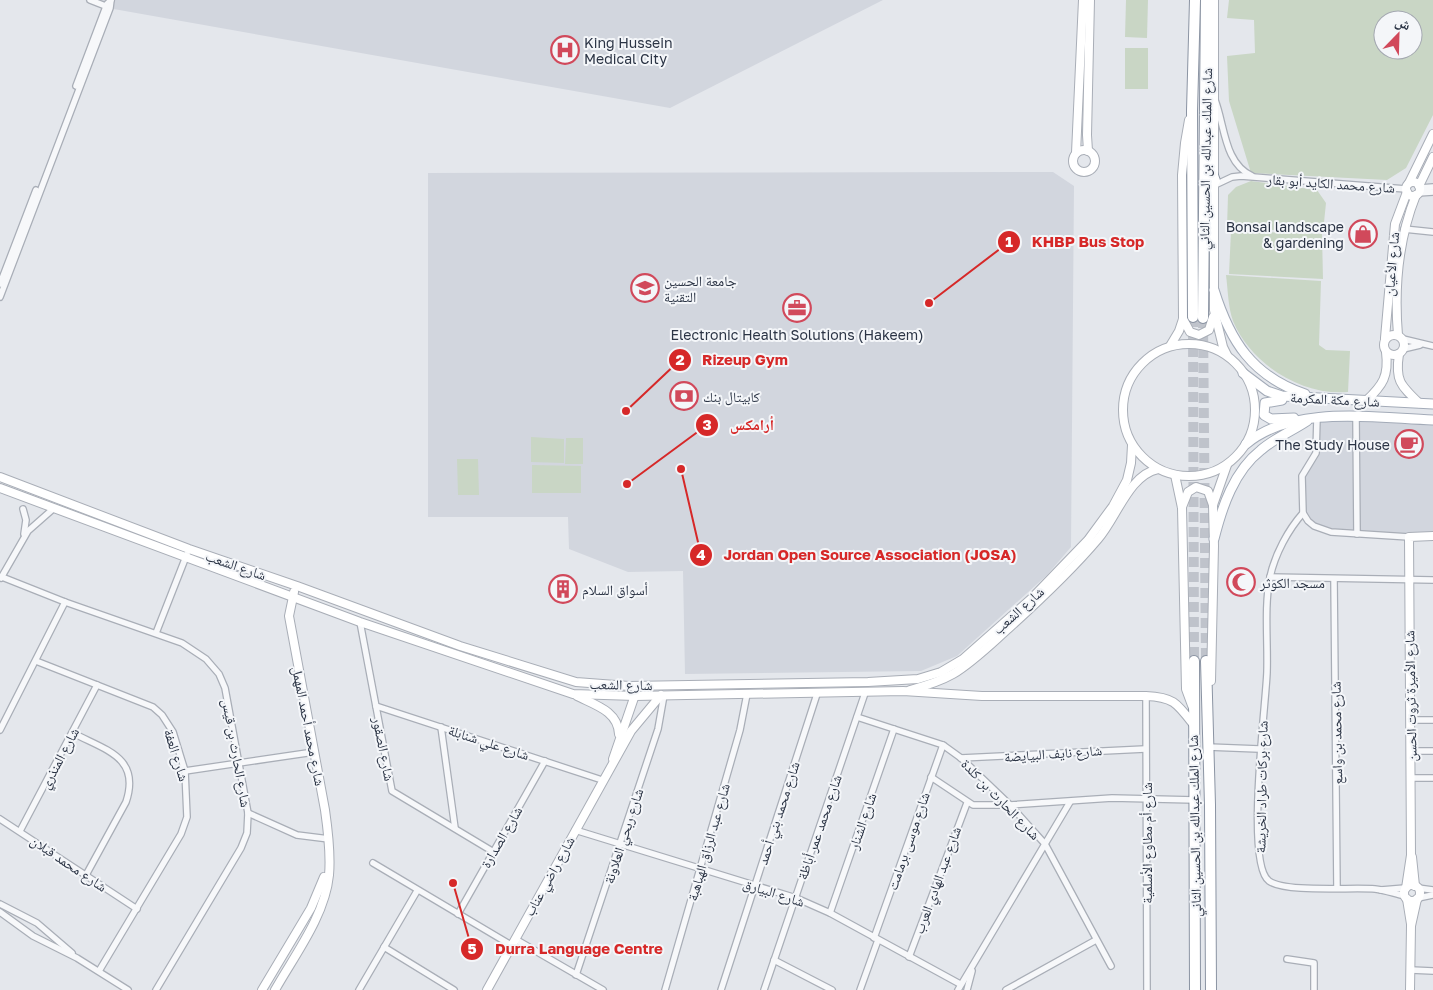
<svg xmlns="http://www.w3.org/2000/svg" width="1433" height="990" font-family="'Golos Text','Noto Naskh Arabic',sans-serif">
  <rect width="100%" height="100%" fill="#e4e7ec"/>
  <g fill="#d2d6de">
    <polygon points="89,0 883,0 670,108 108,8"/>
    <polygon points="1053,172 1074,186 1071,547 1047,575 957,656 921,671 685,674 683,571 628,572 569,549 568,517 428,517 428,173"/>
    <polygon points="1313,419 1433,420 1433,536 1322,530 1303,513 1302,469 1310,459 1314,445"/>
  </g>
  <g fill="#c9d6c5" fill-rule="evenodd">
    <polygon points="1126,0 1148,0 1147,38 1125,37"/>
    <path d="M1229,0H1433V115L1406,168L1387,180L1251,173L1229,101L1227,56L1255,53L1254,20L1227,18ZM1383,20H1413V50H1383Z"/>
    <rect x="1125" y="48" width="23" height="41"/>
    <polygon points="1251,181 1317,190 1326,203 1323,232 1227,228 1228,195 1236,187"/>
    <polygon points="1231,231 1322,234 1323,279 1229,274"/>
    <path d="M1226,275L1321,281L1319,345L1326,350L1350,351L1348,392C1301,396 1251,364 1233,321C1228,307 1228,290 1226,275Z"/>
    <polygon points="531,437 564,439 564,463 531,462"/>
    <polygon points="566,438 583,438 583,464 565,464"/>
    <polygon points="457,459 478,459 479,495 458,495"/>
    <polygon points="532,465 581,466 581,493 532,493"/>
  </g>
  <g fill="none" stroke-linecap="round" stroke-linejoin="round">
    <g stroke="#bfc3cb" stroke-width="10" stroke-dasharray="10 5" stroke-linecap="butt">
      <polyline points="1193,317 1194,661"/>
      <polyline points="1203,318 1206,661"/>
    </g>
    <defs>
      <g id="street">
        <polyline points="90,0 108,7"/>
        <polyline points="76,86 107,4 111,0"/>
        <path d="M1215,100C1225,126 1224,163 1252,176"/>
        <polyline points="1215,185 1232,177 1241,176 1406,189"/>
        <polyline points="1420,188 1433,187"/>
        <polyline points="1418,193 1433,192"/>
        <polyline points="1404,229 1433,232"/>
        <polyline points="0,284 36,190"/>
        <polyline points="0,297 110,8 111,0"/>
        <polyline points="1403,339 1433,346"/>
        <polyline points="1403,349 1420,345"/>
        <polyline points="1356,417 1357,534"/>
        <polyline points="1317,418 1316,453 1302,476 1303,513 1308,521 1314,526 1331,532 1409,537"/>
        <polyline points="23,509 26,520 24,534"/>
        <path d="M1303,513C1288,530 1275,554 1270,577C1264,607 1268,641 1267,672C1266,704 1245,864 1269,881C1286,893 1352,887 1375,889C1385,890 1395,894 1405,896"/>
        <polyline points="2,577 65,602 182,643 206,659 219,674 225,688 248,813 247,833 241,848 156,990"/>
        <polyline points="1270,577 1433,580"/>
        <polyline points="1,578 28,531 53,509"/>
        <polyline points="1334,579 1337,888"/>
        <polyline points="360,622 392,791 492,851"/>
        <polyline points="156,633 187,554"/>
        <polyline points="36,661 153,707 162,715 173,732 185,771 187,817 181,834 99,971"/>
        <polyline points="1146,696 1147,990"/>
        <polyline points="376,706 602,780"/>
        <polyline points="857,717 943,745 961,758 1010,805 1045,844 1111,966"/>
        <polyline points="1410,720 1433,720"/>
        <polyline points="441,727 455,828"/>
        <polyline points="0,730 65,602"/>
        <path d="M73,733C105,750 141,757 126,802L86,875"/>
        <polyline points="1208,747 1259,749"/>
        <polyline points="1411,751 1433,751"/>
        <polyline points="961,758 1145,749"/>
        <polyline points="185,771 314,752"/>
        <polyline points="931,777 973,805 1010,805 1112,798 1195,800"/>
        <polyline points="1411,778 1433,778"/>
        <polyline points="248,813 297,835 329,839"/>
        <polyline points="0,819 137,909"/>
        <polyline points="575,830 796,898 830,913 960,984"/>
        <polyline points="20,831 97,685"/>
        <polyline points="373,863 511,945"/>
        <polyline points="1418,888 1433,890"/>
        <polyline points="1381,890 1405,888"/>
        <polyline points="1418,898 1433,895"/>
        <polyline points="0,904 37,923 72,953"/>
        <polyline points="0,912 33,936 77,958 128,990"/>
        <polyline points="830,913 894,729"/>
        <polyline points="458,914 545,761"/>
        <polyline points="874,938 943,745"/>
        <polyline points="515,939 603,990"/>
        <polyline points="384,947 454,990"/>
        <polyline points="909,957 967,803"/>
        <polyline points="1287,959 1314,963 1314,990"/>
        <polyline points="774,960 832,990"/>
        <polyline points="1411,970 1433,971"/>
        <polyline points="576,975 658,729 664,695"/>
        <polyline points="359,990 417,891"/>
        <polyline points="665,990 740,730 747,694"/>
        <polyline points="721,990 817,694"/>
        <polyline points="764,990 865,693"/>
        <polyline points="860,990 878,940"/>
        <polyline points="958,990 1070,802"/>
        <polyline points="967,990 972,971"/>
        <polyline points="1006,990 1096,940"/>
      </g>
      <g id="secondary">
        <polyline points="1214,0 1214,310 1223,347 1227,355"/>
        <circle cx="1084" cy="161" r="11"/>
        <polyline points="1088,151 1087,135 1090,0"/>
        <polyline points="1076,153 1083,0"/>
        <circle cx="1413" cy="189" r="7"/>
        <polyline points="1409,183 1433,134"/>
        <polyline points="1419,186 1433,157"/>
        <polyline points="1183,319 1190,332 1199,335 1209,330 1213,317"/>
        <circle cx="1394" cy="345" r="10"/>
        <path d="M1398,335C1394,287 1398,240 1416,195"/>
        <polyline points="1385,338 1395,224 1407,192"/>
        <circle cx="1189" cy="410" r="66"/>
        <polyline points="1170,346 1179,331 1183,319 1182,175 1185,143 1189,120"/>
        <path d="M1399,354C1395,380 1400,385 1419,403"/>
        <path d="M1366,401C1383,385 1389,376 1386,352"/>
        <polyline points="1175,475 1182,508 1186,689 1193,708"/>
        <polyline points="0,477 189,549 297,586 460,646 576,682 629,686 868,682 918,679 941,672 963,659 1032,598 1088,540 1113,506 1127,480 1131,463 1132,445"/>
        <path d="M0,488L360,622L573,694L635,696L903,691L982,696H1146C1173,697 1177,703 1193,724"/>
        <polyline points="1182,507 1188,492 1196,487 1208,491 1213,505"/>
        <polyline points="1211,681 1214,546 1213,505 1227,465"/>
        <path d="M910,690C925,686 939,682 953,674C973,662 991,644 1009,628C1040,600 1071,571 1098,539C1117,517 1129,475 1158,469"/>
        <path d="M577,696C595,705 618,711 619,734"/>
        <polyline points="613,759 636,692"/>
        <polyline points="1412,857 1415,886"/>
        <circle cx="1412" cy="893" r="8"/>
        <polyline points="1406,888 1411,855 1409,537 1433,536"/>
        <polyline points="1407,899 1411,924"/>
        <polyline points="262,990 311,908 324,877"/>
        <path d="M275,990C294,956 325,916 329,875C331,854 328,831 325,810L289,616L294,592"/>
        <polyline points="487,990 631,731 661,695"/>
        <polyline points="1410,990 1411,926 1417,899"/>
      </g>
      <g id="primary">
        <path d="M1214,290C1230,341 1252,376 1305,394"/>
        <polyline points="1243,373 1267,391 1282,396 1433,404"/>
        <polyline points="1282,400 1265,403 1264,415 1271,419 1294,418"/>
        <path d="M1246,444C1294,404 1375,418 1433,420"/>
        <path d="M1214,539C1222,507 1234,471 1261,450C1275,438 1292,431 1307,421"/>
      </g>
      <g id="highway">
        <polyline points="1210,160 1211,170 1215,181"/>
        <polyline points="1193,317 1192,111 1195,0"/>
        <polyline points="1203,318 1206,0"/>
        <polyline points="1194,661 1195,990"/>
        <polyline points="1206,661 1210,805 1211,990"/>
      </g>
    </defs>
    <use href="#street" stroke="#a9aeb7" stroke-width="8"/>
    <use href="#secondary" stroke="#a9aeb7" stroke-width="10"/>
    <use href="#primary" stroke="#a3abb8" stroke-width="11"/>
    <use href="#highway" stroke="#8b94a3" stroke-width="12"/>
    <use href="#street" stroke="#f7f8fa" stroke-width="5.5"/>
    <use href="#secondary" stroke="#fff" stroke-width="8"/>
    <use href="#primary" stroke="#fff" stroke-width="9"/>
    <use href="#highway" stroke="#fff" stroke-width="10"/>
  </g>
  <defs>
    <symbol id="hospital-ring" viewBox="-11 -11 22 22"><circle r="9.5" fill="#f4f6f9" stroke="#d1495b" stroke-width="1.5"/><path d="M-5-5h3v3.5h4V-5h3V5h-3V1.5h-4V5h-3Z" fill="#d1495b"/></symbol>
    <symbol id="shop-ring" viewBox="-11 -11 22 22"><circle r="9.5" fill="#f4f6f9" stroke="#d1495b" stroke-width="1.5"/><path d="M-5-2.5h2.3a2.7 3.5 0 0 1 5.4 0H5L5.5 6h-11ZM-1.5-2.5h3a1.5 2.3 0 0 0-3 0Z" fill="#d1495b"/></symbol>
    <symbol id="university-ring" viewBox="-11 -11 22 22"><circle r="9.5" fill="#f4f6f9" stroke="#d1495b" stroke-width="1.5"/><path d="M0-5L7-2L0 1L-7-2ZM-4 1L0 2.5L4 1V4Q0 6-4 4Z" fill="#d1495b"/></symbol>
    <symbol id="office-ring" viewBox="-11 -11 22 22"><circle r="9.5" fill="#f4f6f9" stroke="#d1495b" stroke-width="1.5"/><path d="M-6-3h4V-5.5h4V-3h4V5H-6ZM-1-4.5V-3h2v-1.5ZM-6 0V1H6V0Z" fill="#d1495b"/></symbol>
    <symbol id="bank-ring" viewBox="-11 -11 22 22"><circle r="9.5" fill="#f4f6f9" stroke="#d1495b" stroke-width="1.5"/><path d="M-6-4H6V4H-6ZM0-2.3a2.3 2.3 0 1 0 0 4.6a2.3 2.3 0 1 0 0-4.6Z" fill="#d1495b"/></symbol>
    <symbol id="cafe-ring" viewBox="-11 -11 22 22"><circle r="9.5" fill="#f4f6f9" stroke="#d1495b" stroke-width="1.5"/><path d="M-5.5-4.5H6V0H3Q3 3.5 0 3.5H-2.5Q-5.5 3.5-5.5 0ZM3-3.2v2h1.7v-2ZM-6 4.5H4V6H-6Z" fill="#d1495b"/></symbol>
    <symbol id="mosque-ring" viewBox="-11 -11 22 22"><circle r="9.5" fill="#f4f6f9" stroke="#d1495b" stroke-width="1.5"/><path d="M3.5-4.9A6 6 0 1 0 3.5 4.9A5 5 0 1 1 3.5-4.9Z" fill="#d1495b"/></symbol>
    <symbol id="building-ring" viewBox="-11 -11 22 22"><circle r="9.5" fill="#f4f6f9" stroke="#d1495b" stroke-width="1.5"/><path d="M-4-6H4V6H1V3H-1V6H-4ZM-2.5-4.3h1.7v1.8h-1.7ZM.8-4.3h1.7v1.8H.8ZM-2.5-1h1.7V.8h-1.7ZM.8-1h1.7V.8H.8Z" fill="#d1495b"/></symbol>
  </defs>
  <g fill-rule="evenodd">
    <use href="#hospital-ring" x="549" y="34" width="32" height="32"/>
    <use href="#shop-ring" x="1347" y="218" width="32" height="32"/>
    <use href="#university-ring" x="629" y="272" width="32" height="32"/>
    <use href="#office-ring" x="781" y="292" width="32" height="32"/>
    <use href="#bank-ring" x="668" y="380" width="32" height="32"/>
    <use href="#cafe-ring" x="1393" y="428" width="32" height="32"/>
    <use href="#mosque-ring" x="1225" y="566" width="32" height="32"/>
    <use href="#building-ring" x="547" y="573" width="32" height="32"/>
  </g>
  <g text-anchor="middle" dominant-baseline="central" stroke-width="4" stroke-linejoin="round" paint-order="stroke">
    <g font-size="14" fill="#2b3445" stroke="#f4f6f9" text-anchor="start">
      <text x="584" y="42">King Hussein<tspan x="584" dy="16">Medical City</tspan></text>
      <text x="1344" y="226" text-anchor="end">Bonsai landscape<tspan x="1344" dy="16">&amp; gardening</tspan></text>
      <text x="664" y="280">جامعة الحسين<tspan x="664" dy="16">التقنية</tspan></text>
      <text x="797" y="334" text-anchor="middle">Electronic Health Solutions (Hakeem)</text>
      <text x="703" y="396">كابيتال بنك</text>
      <text x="1390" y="444" text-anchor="end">The Study House</text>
      <text x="1260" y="582">مسجد الكوثر</text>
      <text x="582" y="589">أسواق السلام</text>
    </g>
    <g font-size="14" fill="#2b3445" stroke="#f4f6f9">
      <text transform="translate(1205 159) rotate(-89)">شارع الملك عبدالله بن الحسين الثاني</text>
      <text transform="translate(1331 183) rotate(4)">شارع محمد الكايد أبو بقار</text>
      <text transform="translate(1391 264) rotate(-85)">شارع الأعيان</text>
      <text transform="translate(1335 399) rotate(3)">شارع مكة المكرمة</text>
      <text transform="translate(236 565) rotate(19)">شارع الشعب</text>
      <text transform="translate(1018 610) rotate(-42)">شارع الشعب</text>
      <text transform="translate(621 684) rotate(1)">شارع الشعب</text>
      <text transform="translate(1410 696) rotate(-91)">شارع الأميرة ثروت الحسن</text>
      <text transform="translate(309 726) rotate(79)">شارع محمد أحمد المهمل</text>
      <text transform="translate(1336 733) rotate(-91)">شارع محمد بن واسع</text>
      <text transform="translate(489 742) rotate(18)">شارع علي شنابلة</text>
      <text transform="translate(384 749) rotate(79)">شارع الصقور</text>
      <text transform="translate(237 753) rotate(80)">شارع الحارث بن قيس</text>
      <text transform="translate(1053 753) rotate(-4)">شارع نايف البيايضة</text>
      <text transform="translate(177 755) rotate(73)">شارع العفة</text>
      <text transform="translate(59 758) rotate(-62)">شارع المنذري</text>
      <text transform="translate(1261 787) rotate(-89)">شارع بركات طراد الخريشة</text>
      <text transform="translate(1001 799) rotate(46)">شارع الحارث بن كلدة</text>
      <text transform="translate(778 813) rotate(-72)">شارع محمد بني أحمد</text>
      <text transform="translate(862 821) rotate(-71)">شارع الشنار</text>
      <text transform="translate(1194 826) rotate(-91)">شارع الملك عبدالله بن الحسين الثاني</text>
      <text transform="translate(819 827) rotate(-71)">شارع محمد عمر أباظة</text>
      <text transform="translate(623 836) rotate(-72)">شارع ربحي العلاونة</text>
      <text transform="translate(501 837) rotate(-60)">شارع الصدارة</text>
      <text transform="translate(908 841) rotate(-71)">شارع موسى برمامت</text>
      <text transform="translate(708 842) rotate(-74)">شارع عبد الرزاق الهباهبة</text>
      <text transform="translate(1146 843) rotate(-90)">شارع أم مطاوع الأسلمية</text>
      <text transform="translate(69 863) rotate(34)">شارع محمد قبلان</text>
      <text transform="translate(549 876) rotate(-61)">شارع راضي عناب</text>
      <text transform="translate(937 880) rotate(-70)">شارع عبد الهادي العرب</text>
      <text transform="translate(774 892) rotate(18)">شارع البيارق</text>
    </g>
  </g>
  <path fill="none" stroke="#d62828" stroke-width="2" d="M929 303L1009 242M626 411L680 360M627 484L707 425M681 469L701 555M453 883L472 949"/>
  <g fill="#d62828" stroke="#f4f6f9" stroke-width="2">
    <circle cx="929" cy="303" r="5"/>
    <circle cx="626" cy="411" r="5"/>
    <circle cx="627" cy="484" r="5"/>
    <circle cx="681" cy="469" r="5"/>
    <circle cx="453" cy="883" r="5"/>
    <circle cx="1009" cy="242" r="12"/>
    <circle cx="680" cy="360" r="12"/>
    <circle cx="707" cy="425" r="12"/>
    <circle cx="701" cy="555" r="12"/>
    <circle cx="472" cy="949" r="12"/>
  </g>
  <g font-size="15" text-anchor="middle" font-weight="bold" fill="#fff">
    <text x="1009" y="247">1</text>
    <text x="680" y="365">2</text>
    <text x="707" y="430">3</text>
    <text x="701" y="560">4</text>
    <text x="472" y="954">5</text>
  </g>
  <g font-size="15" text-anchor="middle" font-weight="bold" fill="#d62828" stroke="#f4f6f9" stroke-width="4" stroke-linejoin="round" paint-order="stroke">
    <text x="1088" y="247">KHBP Bus Stop</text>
    <text x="745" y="365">Rizeup Gym</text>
    <text x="752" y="430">أرامكس</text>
    <text x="870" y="560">Jordan Open Source Association (JOSA)</text>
    <text x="579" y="954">Durra Language Centre</text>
  </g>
  <g transform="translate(1398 35) rotate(23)"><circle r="24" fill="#f4f6f9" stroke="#a4a8b1"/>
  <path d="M0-4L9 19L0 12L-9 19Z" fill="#d1495b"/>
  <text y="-8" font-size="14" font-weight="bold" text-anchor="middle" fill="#2b3445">ش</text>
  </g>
</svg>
